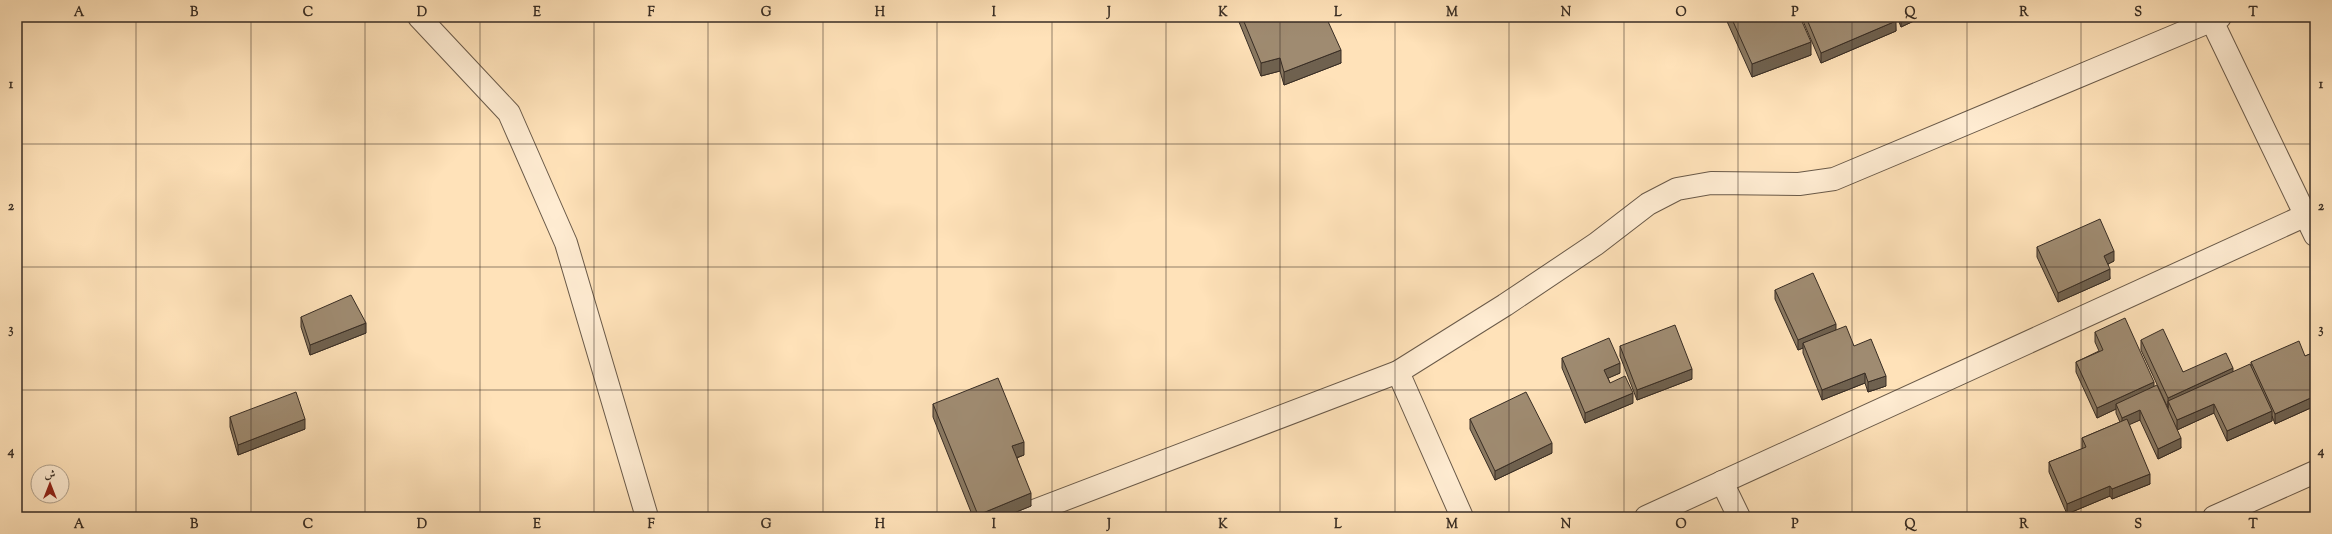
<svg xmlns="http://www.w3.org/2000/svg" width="2332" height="534" font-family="'Sorts Mill Goudy',Amiri,serif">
  <rect width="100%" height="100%" fill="#ffe2b9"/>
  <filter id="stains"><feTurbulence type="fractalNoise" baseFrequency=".005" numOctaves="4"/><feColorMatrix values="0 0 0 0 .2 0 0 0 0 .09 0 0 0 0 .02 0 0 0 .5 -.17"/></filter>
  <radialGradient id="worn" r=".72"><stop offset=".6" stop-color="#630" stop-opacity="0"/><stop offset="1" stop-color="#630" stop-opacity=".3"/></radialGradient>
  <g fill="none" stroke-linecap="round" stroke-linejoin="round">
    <defs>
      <g id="minor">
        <polyline points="419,17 509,113 566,243 647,517"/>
        <polyline points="2212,21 2315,235"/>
        <polyline points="1398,372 1462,517"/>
        <polyline points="1722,482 1739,517"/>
        <polyline points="1018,517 1398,372 1505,305 1596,244 1648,204 1677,189 1711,183 1799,184 1834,179 2220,17"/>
        <polyline points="1646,517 2315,211"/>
        <polyline points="2214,517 2315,472"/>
      </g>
    </defs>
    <use href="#minor" stroke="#6a5a49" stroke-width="24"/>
    <use href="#minor" stroke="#ffecd2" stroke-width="22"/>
  </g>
  <g fill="#897861" stroke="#382d24">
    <polygon points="1237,17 1326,17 1341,63 1284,85 1280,71 1261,76"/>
    <polygon points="1725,17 1800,17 1811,55 1752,77"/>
    <polygon points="1803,17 1895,17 1896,31 1821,63 1803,21"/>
    <polygon points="1897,17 1916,17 1916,20 1901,27"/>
    <polygon points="2037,247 2114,261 2108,264 2110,279 2058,302 2037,257"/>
    <polygon points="1775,290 1836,330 1854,346 1886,386 1868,392 1865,383 1822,400 1803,353 1803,348 1798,350 1775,299"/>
    <polygon points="301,317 366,333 310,355 301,327"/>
    <polygon points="2095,332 2154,386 2168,410 2168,408 2141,350 2141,340 2183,372 2233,372 2251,366 2251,362 2305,356 2315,352 2315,406 2275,424 2272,416 2272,421 2227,441 2214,413 2177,430 2181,448 2158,459 2140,420 2129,424 2150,484 2112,499 2110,496 2067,514 2049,472 2049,462 2082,449 2082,438 2120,422 2116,413 2116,409 2097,418 2076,372 2076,362 2099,351 2095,342"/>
    <polygon points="1620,346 1692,379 1637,400 1620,356"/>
    <polygon points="1562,358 1620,373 1608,378 1610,383 1633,403 1585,423 1562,368"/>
    <polygon points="933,404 1024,455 1017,458 1031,506 1004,517 973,517 933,417"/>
    <polygon points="230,417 305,429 238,455 230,427"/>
    <polygon points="1470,419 1552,453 1495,480 1470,429"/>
  </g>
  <g fill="#6f614f" stroke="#382d24">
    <polygon points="1901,17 1916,17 1916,20 1901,27"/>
    <polygon points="1896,21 1896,31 1821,63 1821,53"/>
    <polygon points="1811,42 1811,55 1752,77 1752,64"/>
    <polygon points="1341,50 1341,63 1284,85 1284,72"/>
    <polygon points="1280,58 1280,71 1261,76 1261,63"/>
    <polygon points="2114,251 2114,261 2104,266 2104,256"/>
    <polygon points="2110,269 2110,279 2058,302 2058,293"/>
    <polygon points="366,323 366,333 310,355 310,345"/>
    <polygon points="1836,324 1836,334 1803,343 1803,348 1798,350 1798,340"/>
    <polygon points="1620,363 1620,373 1604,380 1604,370"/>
    <polygon points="2233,368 2233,378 2168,401 2168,408 2168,398"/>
    <polygon points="1692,369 1692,379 1637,400 1637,390"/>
    <polygon points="1865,373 1865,383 1822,400 1822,390"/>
    <polygon points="1886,376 1886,386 1868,392 1868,382"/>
    <polygon points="2154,382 2154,392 2116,404 2116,409 2097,418 2097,408"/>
    <polygon points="1633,393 1633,403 1585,423 1585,413"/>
    <polygon points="2315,396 2315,406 2275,424 2275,414"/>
    <polygon points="2214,404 2214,413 2177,430 2177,420"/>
    <polygon points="2140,410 2140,420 2122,428 2122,418"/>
    <polygon points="2272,411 2272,421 2227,441 2227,431"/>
    <polygon points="305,419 305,429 238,455 238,445"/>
    <polygon points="2181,438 2181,448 2158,459 2158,449"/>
    <polygon points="1024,442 1024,455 1012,459 1012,446"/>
    <polygon points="1552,443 1552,453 1495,480 1495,471"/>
    <polygon points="2150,474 2150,484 2112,499 2112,489"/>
    <polygon points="2110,486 2110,496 2067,514 2067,504"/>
    <polygon points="1031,493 1031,506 1004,517 978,517 978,515"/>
  </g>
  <g fill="#9f8b71" stroke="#382d24">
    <polygon points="1242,17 1326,17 1341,50 1284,72 1280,58 1261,63"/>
    <polygon points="1731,17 1800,17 1811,42 1752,64"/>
    <polygon points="1806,17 1895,17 1896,21 1821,53"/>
    <polygon points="2100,219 2114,251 2104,256 2110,269 2058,293 2037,247"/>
    <polygon points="1813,273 1836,324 1798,340 1775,290"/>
    <polygon points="351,295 366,323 310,345 301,317"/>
    <polygon points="2125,318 2154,382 2097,408 2076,362 2103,350 2095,332"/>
    <polygon points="1675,325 1692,369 1637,390 1620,346"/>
    <polygon points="1846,326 1854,346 1871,339 1886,376 1868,382 1865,373 1822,390 1803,343"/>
    <polygon points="2163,329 2183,372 2226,353 2233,368 2168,398 2141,340"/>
    <polygon points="1609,338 1620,363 1604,370 1610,383 1625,376 1633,393 1585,413 1562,358"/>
    <polygon points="2299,341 2305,356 2315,352 2315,396 2275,414 2251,362"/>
    <polygon points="2250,364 2272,411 2227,431 2214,404 2177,420 2168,401"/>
    <polygon points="998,378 1024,442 1012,446 1031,493 978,515 933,404"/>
    <polygon points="2157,385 2181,438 2158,449 2140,410 2122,418 2116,404"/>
    <polygon points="296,392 305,419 238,445 230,417"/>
    <polygon points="1526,392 1552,443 1495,471 1470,419"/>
    <polygon points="2127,419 2150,474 2112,489 2110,486 2067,504 2049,462 2086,447 2082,438"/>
  </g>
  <path fill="none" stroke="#382d24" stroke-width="1" stroke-opacity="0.55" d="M136,17V517M251,17V517M365,17V517M480,17V517M594,17V517M708,17V517M823,17V517M937,17V517M1052,17V517M1166,17V517M1280,17V517M1395,17V517M1509,17V517M1624,17V517M1738,17V517M1852,17V517M1967,17V517M2081,17V517M2196,17V517M17,144H2315M17,267H2315M17,390H2315"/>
  <rect width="2332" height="534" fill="none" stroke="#ffe2b9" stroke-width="44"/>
  <g transform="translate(50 484)"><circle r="19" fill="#ffecd2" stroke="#afa08c"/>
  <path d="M0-3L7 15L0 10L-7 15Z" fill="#8f2418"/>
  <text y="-6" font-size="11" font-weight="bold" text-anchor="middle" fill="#382d24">ش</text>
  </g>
  <rect x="22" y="22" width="2288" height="490" fill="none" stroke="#382d24" stroke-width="1.5"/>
  <g font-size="13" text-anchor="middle" font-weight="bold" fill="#382d24">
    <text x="79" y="16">A</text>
    <text x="194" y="16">B</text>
    <text x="308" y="16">C</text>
    <text x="422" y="16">D</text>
    <text x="537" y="16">E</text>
    <text x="651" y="16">F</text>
    <text x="766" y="16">G</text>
    <text x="880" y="16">H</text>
    <text x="994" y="16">I</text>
    <text x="1109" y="16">J</text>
    <text x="1223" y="16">K</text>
    <text x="1338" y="16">L</text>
    <text x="1452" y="16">M</text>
    <text x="1566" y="16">N</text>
    <text x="1681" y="16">O</text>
    <text x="1795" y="16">P</text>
    <text x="1910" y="16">Q</text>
    <text x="2024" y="16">R</text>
    <text x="2138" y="16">S</text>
    <text x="2253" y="16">T</text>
    <text x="11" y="88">1</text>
    <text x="2321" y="88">1</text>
    <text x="11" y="210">2</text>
    <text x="2321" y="210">2</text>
    <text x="11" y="333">3</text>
    <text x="2321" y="333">3</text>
    <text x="11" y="455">4</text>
    <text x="2321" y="455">4</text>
    <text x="79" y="528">A</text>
    <text x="194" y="528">B</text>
    <text x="308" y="528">C</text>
    <text x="422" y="528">D</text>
    <text x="537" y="528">E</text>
    <text x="651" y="528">F</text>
    <text x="766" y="528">G</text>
    <text x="880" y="528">H</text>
    <text x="994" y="528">I</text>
    <text x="1109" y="528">J</text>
    <text x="1223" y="528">K</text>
    <text x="1338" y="528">L</text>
    <text x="1452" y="528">M</text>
    <text x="1566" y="528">N</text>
    <text x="1681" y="528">O</text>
    <text x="1795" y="528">P</text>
    <text x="1910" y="528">Q</text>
    <text x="2024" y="528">R</text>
    <text x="2138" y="528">S</text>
    <text x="2253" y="528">T</text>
  </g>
  <rect width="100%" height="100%" filter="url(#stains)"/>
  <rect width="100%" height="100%" fill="url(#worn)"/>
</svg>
